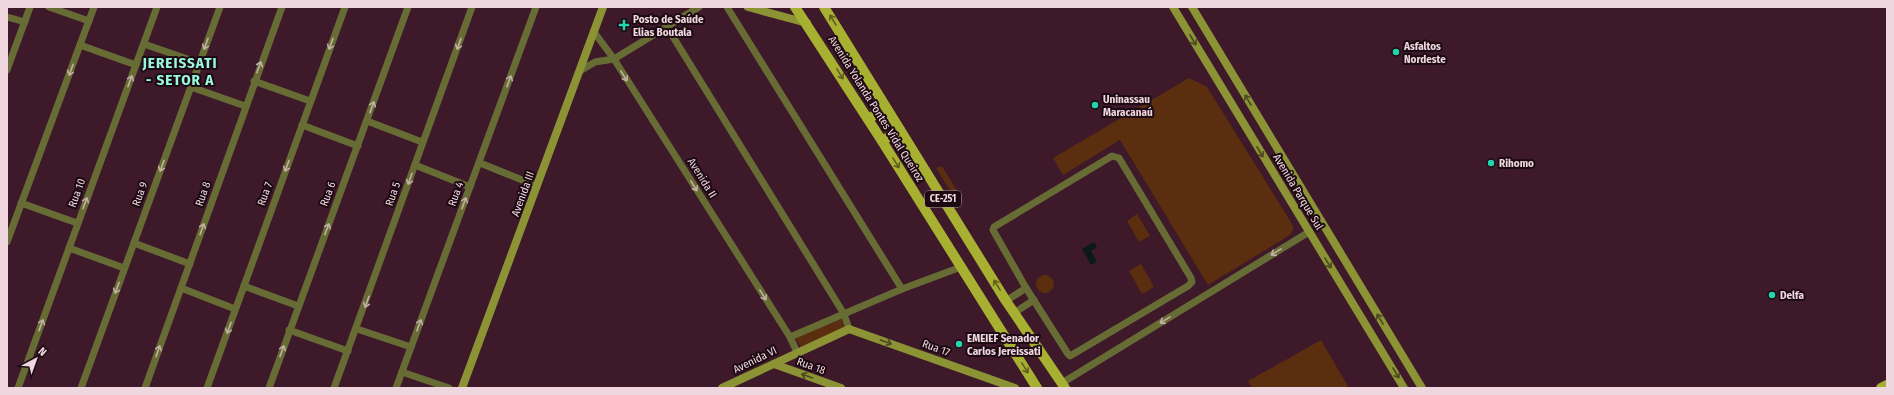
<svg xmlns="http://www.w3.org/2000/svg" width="1894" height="395" font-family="'Fira Sans Condensed',sans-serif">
  <rect width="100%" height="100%" fill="#3e192a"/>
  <g fill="#5a2e0e">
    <polygon points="1189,78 1207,87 1294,227 1291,234 1282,240 1208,285 1120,140 1063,175 1053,158"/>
    <polygon points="940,166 943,168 963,200 958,203 936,168"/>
    <polygon points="1137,214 1150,236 1139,242 1127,221"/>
    <polygon points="1141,264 1154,287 1142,294 1129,271"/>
    <circle cx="1045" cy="284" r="9"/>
    <polygon points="842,319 844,328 801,348 795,337"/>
    <polygon points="1321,340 1349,388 1252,388 1248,381"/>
  </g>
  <polygon fill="#0b1a16" points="1094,242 1097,247 1091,251 1097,262 1091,265 1082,249"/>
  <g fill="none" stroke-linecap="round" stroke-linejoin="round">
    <g stroke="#676c35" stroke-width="7">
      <polyline points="49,7 89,21"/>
      <polyline points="727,7 902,289"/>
      <polyline points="7,17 25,22"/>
      <polyline points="667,27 844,314 849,329"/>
      <polyline points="594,32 614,59 790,337 797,352"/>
      <polyline points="144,44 199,63"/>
      <polyline points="80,45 136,65"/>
      <polyline points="7,70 30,7"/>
      <polyline points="580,71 595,62 614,59 699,7"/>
      <polyline points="254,81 310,101"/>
      <polyline points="191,87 245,106"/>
      <polyline points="367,121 422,142"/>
      <polyline points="302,125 358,146"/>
      <polygon points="1112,156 1119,158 1191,278 1192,282 1188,286 1070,356 1068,354 1026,288 993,230 994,227"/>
      <polyline points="480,163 537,186"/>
      <polyline points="415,165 470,187"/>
      <polyline points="21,203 77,223"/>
      <polyline points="7,242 94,7"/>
      <polyline points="134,243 190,264"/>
      <polyline points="69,248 124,268"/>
      <polyline points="244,286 298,306"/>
      <polyline points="181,288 235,309"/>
      <polyline points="1006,301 1026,288"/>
      <polyline points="1014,313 1034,300"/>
      <polyline points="357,329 411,347"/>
      <polyline points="289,330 348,351"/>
      <polyline points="790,337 902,289 961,267"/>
      <polyline points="402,372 449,388"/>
      <polyline points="1062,383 1309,232"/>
      <polyline points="18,388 157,7"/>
      <polyline points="81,388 220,7"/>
      <polyline points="145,388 282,7"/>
      <polyline points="207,388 345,7"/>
      <polyline points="269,388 408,7"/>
      <polyline points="334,388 472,7"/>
      <polyline points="396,388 536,7"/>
    </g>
    <g stroke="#8b9335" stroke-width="8">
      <polyline points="748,7 807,23"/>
      <polyline points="1173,7 1404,388"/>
      <polyline points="1192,7 1422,388"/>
      <polyline points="774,364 841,388"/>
      <polyline points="462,388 603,7"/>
      <polyline points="722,388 849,329 1015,388"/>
    </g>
    <g stroke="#a7b030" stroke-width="10">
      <polyline points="795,7 882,141 1037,388"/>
      <polyline points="824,7 1006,301 1065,388"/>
      <polyline points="868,119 886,108"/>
      <polyline points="882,141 900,130"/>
      <polyline points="1881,388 1887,385"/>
    </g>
  </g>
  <defs><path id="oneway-shaft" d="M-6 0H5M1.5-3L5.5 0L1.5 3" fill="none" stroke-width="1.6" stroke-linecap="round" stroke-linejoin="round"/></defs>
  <g stroke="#615d20">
    <use href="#oneway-shaft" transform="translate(833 20) rotate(-121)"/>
    <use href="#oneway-shaft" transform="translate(840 74) rotate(58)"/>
    <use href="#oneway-shaft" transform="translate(896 163) rotate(58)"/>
    <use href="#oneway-shaft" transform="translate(997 285) rotate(-122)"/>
    <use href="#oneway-shaft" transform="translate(1025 368) rotate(58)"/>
  </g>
  <g stroke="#4d4821">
    <use href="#oneway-shaft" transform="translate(1193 40) rotate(59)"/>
    <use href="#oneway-shaft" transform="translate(1248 100) rotate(-121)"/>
    <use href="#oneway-shaft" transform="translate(1260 152) rotate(59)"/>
    <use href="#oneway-shaft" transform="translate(1328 263) rotate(58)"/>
    <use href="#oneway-shaft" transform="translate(1380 319) rotate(-121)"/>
    <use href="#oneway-shaft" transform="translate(886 342) rotate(20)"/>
    <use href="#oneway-shaft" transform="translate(1396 373) rotate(59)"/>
    <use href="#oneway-shaft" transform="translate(807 376) rotate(-160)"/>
  </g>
  <g stroke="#c0b1a4">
    <use href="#oneway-shaft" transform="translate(206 44) rotate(110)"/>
    <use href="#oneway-shaft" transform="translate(331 44) rotate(110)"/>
    <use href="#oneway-shaft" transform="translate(459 44) rotate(110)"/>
    <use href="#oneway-shaft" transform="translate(259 67) rotate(-69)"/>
    <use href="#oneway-shaft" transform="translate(71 70) rotate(110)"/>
    <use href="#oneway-shaft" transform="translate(624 76) rotate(58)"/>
    <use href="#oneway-shaft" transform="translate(130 81) rotate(-70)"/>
    <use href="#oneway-shaft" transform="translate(509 81) rotate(-70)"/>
    <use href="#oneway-shaft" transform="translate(372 107) rotate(-70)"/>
    <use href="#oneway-shaft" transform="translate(162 166) rotate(110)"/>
    <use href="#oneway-shaft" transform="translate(287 166) rotate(110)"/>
    <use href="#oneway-shaft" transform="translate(410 179) rotate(109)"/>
    <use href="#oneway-shaft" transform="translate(694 186) rotate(58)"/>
    <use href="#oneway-shaft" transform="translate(85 203) rotate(-70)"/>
    <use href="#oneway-shaft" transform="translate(464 203) rotate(-70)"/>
    <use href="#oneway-shaft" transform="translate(202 229) rotate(-71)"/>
    <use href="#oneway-shaft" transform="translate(327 229) rotate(-69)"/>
    <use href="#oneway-shaft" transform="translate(1276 252) rotate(149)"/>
    <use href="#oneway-shaft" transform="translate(117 288) rotate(110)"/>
    <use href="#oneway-shaft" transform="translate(763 295) rotate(58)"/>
    <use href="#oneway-shaft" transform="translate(367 302) rotate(109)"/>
    <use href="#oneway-shaft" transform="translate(1165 320) rotate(149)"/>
    <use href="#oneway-shaft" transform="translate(41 325) rotate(-70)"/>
    <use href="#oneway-shaft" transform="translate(419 325) rotate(-70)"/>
    <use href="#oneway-shaft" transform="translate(229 328) rotate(110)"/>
    <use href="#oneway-shaft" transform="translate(158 351) rotate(-71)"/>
    <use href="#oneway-shaft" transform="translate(282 351) rotate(-70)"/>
  </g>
  <g fill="#21d5af" stroke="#1b0a11" stroke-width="1.5">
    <path d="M622 19h4v4h4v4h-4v4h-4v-4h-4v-4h4z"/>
    <circle cx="1396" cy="52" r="4"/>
    <circle cx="1095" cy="105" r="4"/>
    <circle cx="1491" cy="163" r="4"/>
    <circle cx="1772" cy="295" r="4"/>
    <circle cx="959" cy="344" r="4"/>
  </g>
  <g text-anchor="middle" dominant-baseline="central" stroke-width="4" stroke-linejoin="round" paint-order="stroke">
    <rect fill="#1b0a11" stroke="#b099a1" stroke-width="1" x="925" y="191" width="36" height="16" rx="3"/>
    <g font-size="10" font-weight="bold" fill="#f0d6df">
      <text x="943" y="199">CE-251</text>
    </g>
    <g font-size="11" font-weight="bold" fill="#f0d6df" stroke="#1b0a11" text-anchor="start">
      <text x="633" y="19">Posto de Saúde<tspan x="633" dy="13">Elias Boutala</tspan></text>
      <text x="1404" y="46">Asfaltos<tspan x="1404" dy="13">Nordeste</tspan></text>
      <text x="1103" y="99">Uninassau<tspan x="1103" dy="13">Maracanaú</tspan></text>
      <text x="1499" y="163">Rihomo</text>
      <text x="1780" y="295">Delfa</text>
      <text x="967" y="338">EMEIEF Senador<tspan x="967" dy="13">Carlos Jereissati</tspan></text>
    </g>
    <g font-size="11" fill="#f0d6df" stroke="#1b0a11">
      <text transform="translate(876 109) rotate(58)">Avenida Yolanda Pontes Vidal Queiroz</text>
      <text transform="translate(702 178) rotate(58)">Avenida II</text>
      <text transform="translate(1298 192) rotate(59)">Avenida Parque Sul</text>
      <text transform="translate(77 193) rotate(-70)">Rua 10</text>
      <text transform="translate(140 194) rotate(-70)">Rua 9</text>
      <text transform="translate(203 194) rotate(-71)">Rua 8</text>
      <text transform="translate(265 194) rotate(-70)">Rua 7</text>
      <text transform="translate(328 194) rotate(-69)">Rua 6</text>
      <text transform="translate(393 194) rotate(-71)">Rua 5</text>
      <text transform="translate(456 194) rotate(-70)">Rua 4</text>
      <text transform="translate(523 194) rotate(-70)">Avenida III</text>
      <text transform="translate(936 348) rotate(20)">Rua 17</text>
      <text transform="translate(755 360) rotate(-26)">Avenida VI</text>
      <text transform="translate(811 366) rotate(20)">Rua 18</text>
    </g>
    <g font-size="15" font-weight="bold" letter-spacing="1" fill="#99f9dd" stroke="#1b0a11">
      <text x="180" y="63">JEREISSATI<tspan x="180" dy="17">- SETOR A</tspan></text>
    </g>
  </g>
  <rect width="1894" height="395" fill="none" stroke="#f0d6df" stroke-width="16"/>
  <g transform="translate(36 359) rotate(41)" stroke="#1b0a11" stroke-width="3" paint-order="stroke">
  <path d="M0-3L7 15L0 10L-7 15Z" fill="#f0d6df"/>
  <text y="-6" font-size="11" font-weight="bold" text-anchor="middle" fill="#f0d6df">N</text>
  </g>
</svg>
